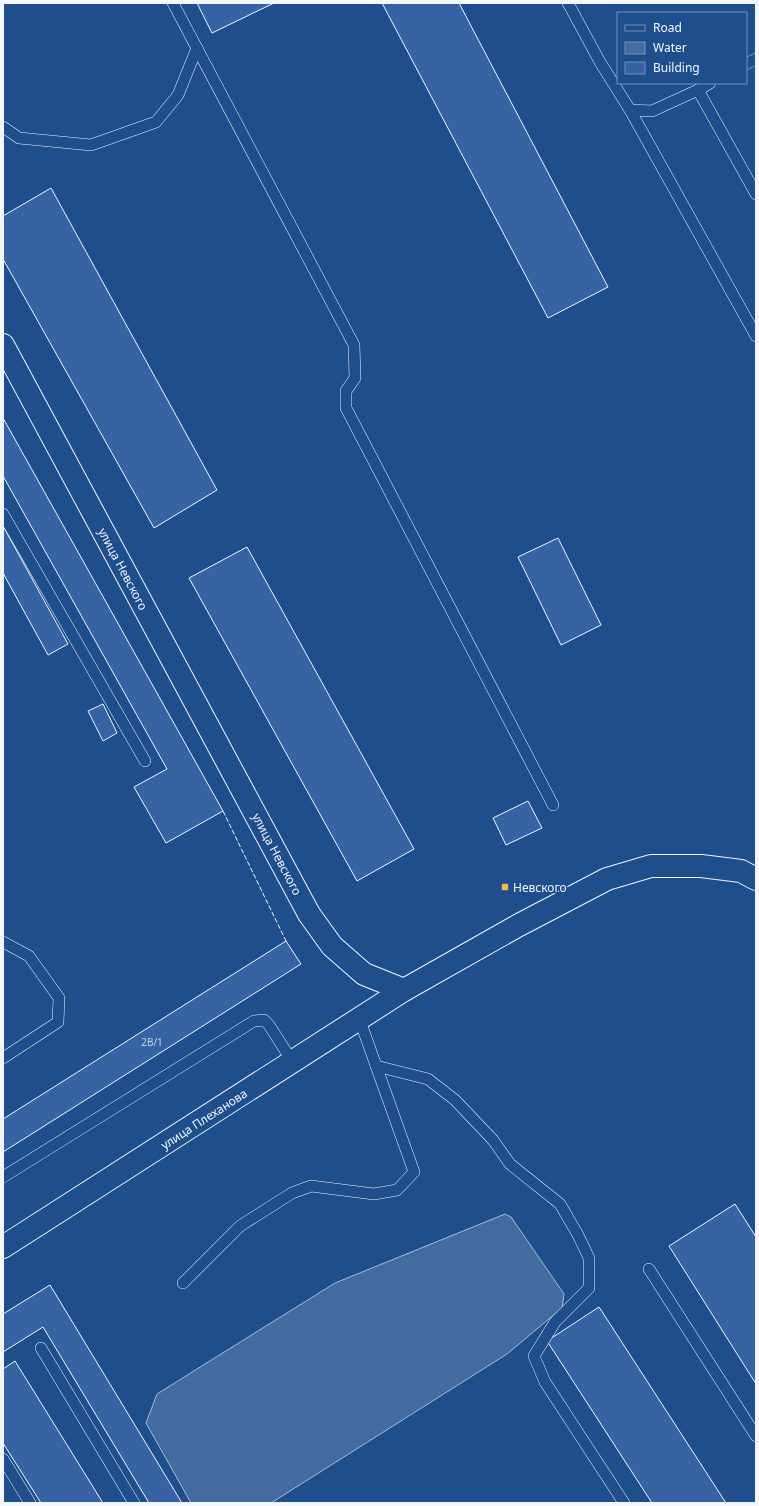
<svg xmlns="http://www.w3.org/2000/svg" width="759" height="1506" font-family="'Noto Sans',sans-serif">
  <rect width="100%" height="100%" fill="#1f4e8c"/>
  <polygon fill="#446ba0" stroke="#a8bbd7" points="505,1214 511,1217 564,1294 562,1308 507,1354 271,1503 191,1503 146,1423 157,1394 335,1283"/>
  <g fill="#3563a3" stroke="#f2f6ff">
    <polygon points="197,3 274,3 212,33"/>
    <polygon points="382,3 459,3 608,287 548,318"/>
    <polygon points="51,188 217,490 154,528 3,259 3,216"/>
    <polygon points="3,418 223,811 166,843 134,787 167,769 3,476"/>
    <polygon points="3,526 68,644 48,655 3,573"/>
    <polygon points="558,538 601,625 561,645 518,557"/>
    <polygon points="247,547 414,849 357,881 189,578"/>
    <polygon points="103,704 117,733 103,741 88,711"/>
    <polygon points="528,801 542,828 506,845 493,818"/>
    <polygon points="286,941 301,964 3,1152 3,1119"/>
    <polygon points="735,1204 756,1237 756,1384 669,1246"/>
    <polygon points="50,1285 182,1503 149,1503 43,1327 3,1352 3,1314"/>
    <polygon points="599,1307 726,1503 652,1503 547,1341"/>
    <polygon points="15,1361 103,1503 41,1503 3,1443 3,1369"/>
  </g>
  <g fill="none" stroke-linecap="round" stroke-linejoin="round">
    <defs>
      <g id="lane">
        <polyline points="173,3 354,345 355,378 346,391 346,408 553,805"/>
        <polyline points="568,3 600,62 630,110 756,336"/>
        <polyline points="746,64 756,59"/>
        <polyline points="710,83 698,90 756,194"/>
        <polyline points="630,110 652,111 698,90"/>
        <polyline points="3,127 19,138 91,145 156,122 178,95 197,48"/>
        <polyline points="3,514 145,761"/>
        <polyline points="3,942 29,956 59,998 58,1022 3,1058"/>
        <polyline points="376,1066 428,1079 455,1100 493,1140 510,1164 560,1204 578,1235 589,1258 589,1288 555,1322 534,1356 545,1382 624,1503"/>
        <polyline points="3,1177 254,1021 264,1020 269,1025 292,1061"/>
        <polyline points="649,1269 756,1436"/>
        <polyline points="183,1283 240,1226 292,1193 311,1186 374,1194 397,1190 414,1172 359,1018"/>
        <polyline points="41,1348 134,1503"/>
        <polyline points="3,1459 30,1503"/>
      </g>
      <g id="secondary">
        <polyline points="3,345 309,914 332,946 364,974 404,990"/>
        <polyline points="3,1247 404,990 519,925 607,879 651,866 701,866 741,871 756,879"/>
      </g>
    </defs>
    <use href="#lane" stroke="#f2f6ff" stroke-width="12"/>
    <use href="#secondary" stroke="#f2f6ff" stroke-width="24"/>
    <use href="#lane" stroke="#1f4e8c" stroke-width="11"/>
    <use href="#secondary" stroke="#1f4e8c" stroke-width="22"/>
    <polyline stroke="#f2f6ff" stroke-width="1" stroke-dasharray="5 2" stroke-linecap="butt" points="223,811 286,941"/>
  </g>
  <rect fill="#ffb74d" stroke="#1f4e8c" stroke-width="1.5" x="501" y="883" width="8" height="8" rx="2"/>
  <g text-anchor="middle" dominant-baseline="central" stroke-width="3" stroke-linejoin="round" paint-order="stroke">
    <g font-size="10" fill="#c3d1e8">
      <text x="152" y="1042">2В/1</text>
    </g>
    <g font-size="12" fill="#f2f6ff" stroke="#1f4e8c">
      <text transform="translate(123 569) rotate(62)">улица Невского</text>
      <text transform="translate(277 854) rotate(62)">улица Невского</text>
      <text transform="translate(204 1119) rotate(-33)">улица Плеханова</text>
    </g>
    <g font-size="12" fill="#f2f6ff" stroke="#1f4e8c" text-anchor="start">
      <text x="513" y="887">Невского</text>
    </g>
  </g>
  <rect width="759" height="1506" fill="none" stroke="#f2f6ff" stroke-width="8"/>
  <rect x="617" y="12" width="130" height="72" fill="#1f4e8c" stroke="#7391ba"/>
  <rect x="625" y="25" width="20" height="6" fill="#1f4e8c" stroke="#7391ba"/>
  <text x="653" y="32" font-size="12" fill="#f2f6ff">Road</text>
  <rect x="625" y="42" width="20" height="12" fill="#446ba0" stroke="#7391ba"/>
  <text x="653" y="52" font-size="12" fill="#f2f6ff">Water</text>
  <rect x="625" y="62" width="20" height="12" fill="#3563a3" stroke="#7391ba"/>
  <text x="653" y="72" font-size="12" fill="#f2f6ff">Building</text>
</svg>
